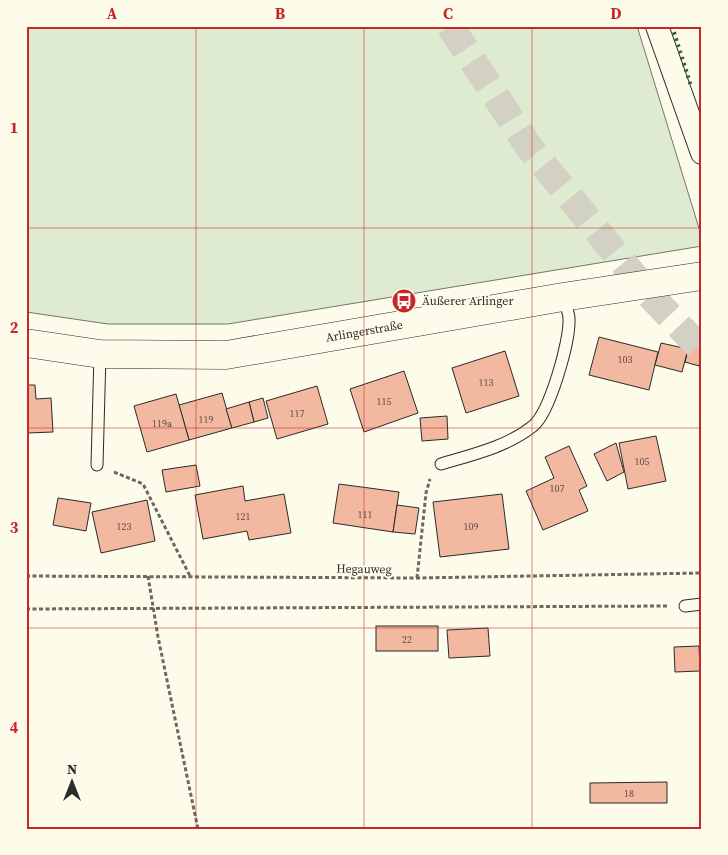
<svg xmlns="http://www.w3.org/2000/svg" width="728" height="855" font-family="'Source Serif 4',serif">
  <rect width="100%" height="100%" fill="#fdfbea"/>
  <polygon fill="#deebd1" stroke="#74746e" points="26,26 637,26 702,238 702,246 228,324 108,324 26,312"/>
  <g fill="#f2b8a0" stroke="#2b2b2b">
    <polygon points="599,337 658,352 649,390 589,375"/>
    <polygon points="690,342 702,345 699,366 685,362"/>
    <polygon points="661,343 688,349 682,372 655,365"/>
    <polygon points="505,351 519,396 466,413 452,368"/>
    <polygon points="404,371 418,413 364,432 350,389"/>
    <polygon points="26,385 35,385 36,399 51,398 53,432 27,433"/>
    <polygon points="317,386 328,424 277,439 266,401"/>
    <polygon points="222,393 232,428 189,440 179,405"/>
    <polygon points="176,394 189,440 147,452 134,406"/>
    <polygon points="263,398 268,418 254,422 249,402"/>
    <polygon points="249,402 254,422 232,428 226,409"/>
    <polygon points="447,416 448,439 422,441 420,418"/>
    <polygon points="656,436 666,481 628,489 619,443"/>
    <polygon points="616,443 624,472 607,481 594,454"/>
    <polygon points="569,446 587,486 579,490 588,511 543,530 526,491 554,478 545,457"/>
    <polygon points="196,465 200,486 166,492 162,470"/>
    <polygon points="339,484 399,492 393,532 333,523"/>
    <polygon points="243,486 245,501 284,494 291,533 249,540 247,531 203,539 195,495"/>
    <polygon points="502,494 509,549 440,557 433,502"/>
    <polygon points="58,498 91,503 86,531 53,525"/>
    <polygon points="147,500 155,541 101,553 92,512"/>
    <polygon points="397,505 419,508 415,534 393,532"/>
    <rect x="376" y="626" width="62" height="25"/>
    <polygon points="488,628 490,656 449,658 447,630"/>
    <polygon points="699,646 700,671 675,672 674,647"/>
    <polygon points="667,782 667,803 590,803 590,783"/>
  </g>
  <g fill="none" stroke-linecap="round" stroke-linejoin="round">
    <polyline stroke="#d3d1c4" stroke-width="28" stroke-dasharray="28 14" stroke-linecap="butt" points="450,26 529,147 647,292 702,350"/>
    <defs>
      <g id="service">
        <path d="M441,464C471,455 507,447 533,426C550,412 570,341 569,319C569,312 565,304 563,297"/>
        <polyline points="97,465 100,354"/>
        <polyline points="685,606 702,604"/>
      </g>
      <polyline id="minor" points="657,26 702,153"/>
      <g id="secondary">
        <path id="s1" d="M26,343L100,354L226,355L563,297L702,276"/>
      </g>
    </defs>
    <use href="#service" stroke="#2b2b2b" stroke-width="13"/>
    <use href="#minor" stroke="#2b2b2b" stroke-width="24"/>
    <use href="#secondary" stroke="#2b2b2b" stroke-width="29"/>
    <g stroke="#6a6964" stroke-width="3" stroke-dasharray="4 2.5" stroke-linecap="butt">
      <polyline points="114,472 143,484 190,576"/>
      <polyline points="26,576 417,578 702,573"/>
      <polyline points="148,576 158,637 198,829"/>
      <polyline points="417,578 426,493 430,479"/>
      <polyline points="26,609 668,606"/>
    </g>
    <use href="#service" stroke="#fdfbea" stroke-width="11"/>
    <use href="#minor" stroke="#fdfbea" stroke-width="22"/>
    <use href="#secondary" stroke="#fdfbea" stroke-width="28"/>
    <g stroke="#34623c" stroke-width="4" stroke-dasharray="2.5 4" stroke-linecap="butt">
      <polyline points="672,26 691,86"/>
      <polyline points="701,115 702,116"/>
    </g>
  </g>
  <path fill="none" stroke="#c62828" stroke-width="1" stroke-opacity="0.55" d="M196,26V829M364,26V829M532,26V829M26,228H702M26,428H702M26,628H702"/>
  <defs>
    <symbol id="bus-disc" viewBox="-11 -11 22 22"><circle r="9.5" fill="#c62828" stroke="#fdfbea"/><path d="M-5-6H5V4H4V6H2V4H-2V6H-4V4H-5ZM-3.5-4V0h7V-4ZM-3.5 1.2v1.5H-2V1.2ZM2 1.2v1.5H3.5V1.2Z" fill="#fff"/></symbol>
  </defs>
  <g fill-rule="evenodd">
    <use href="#bus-disc" x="390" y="287" width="28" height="28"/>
  </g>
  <g text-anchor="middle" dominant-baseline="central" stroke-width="4" stroke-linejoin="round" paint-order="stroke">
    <g font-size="10" fill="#5d4e48">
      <text x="625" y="359">103</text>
      <text x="486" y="382">113</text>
      <text x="384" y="401">115</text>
      <text x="297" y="413">117</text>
      <text x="206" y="419">119</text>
      <text x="162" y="423">119a</text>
      <text x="642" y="461">105</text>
      <text x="557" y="488">107</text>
      <text x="365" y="514">111</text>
      <text x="243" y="516">121</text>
      <text x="124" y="526">123</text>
      <text x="471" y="526">109</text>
      <text x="407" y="639">22</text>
      <text x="629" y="793">18</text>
    </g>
    <g font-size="12" fill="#2b2b2b" stroke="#fdfbea" text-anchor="start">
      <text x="422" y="301">Äußerer Arlinger</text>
    </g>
    <g font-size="12" fill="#2b2b2b" stroke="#fdfbea">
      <text stroke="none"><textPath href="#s1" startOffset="341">Arlingerstraße</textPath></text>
      <text transform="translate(364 569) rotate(1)">Hegauweg</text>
    </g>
  </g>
  <rect width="728" height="855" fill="none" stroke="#fdfbea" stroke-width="55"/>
  <g transform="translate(72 782)" stroke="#fdfbea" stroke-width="4" paint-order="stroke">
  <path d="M0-4L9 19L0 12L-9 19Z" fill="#2b2b2b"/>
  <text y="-8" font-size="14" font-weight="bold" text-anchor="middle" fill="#2b2b2b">N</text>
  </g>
  <rect x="28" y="28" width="672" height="800" fill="none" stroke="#c62828" stroke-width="2"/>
  <g font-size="16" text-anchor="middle" font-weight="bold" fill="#c62828">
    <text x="112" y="19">A</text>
    <text x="280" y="19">B</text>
    <text x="448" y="19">C</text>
    <text x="616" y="19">D</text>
    <text x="14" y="133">1</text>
    <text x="14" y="333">2</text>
    <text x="14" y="533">3</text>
    <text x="14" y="733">4</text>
  </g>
</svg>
